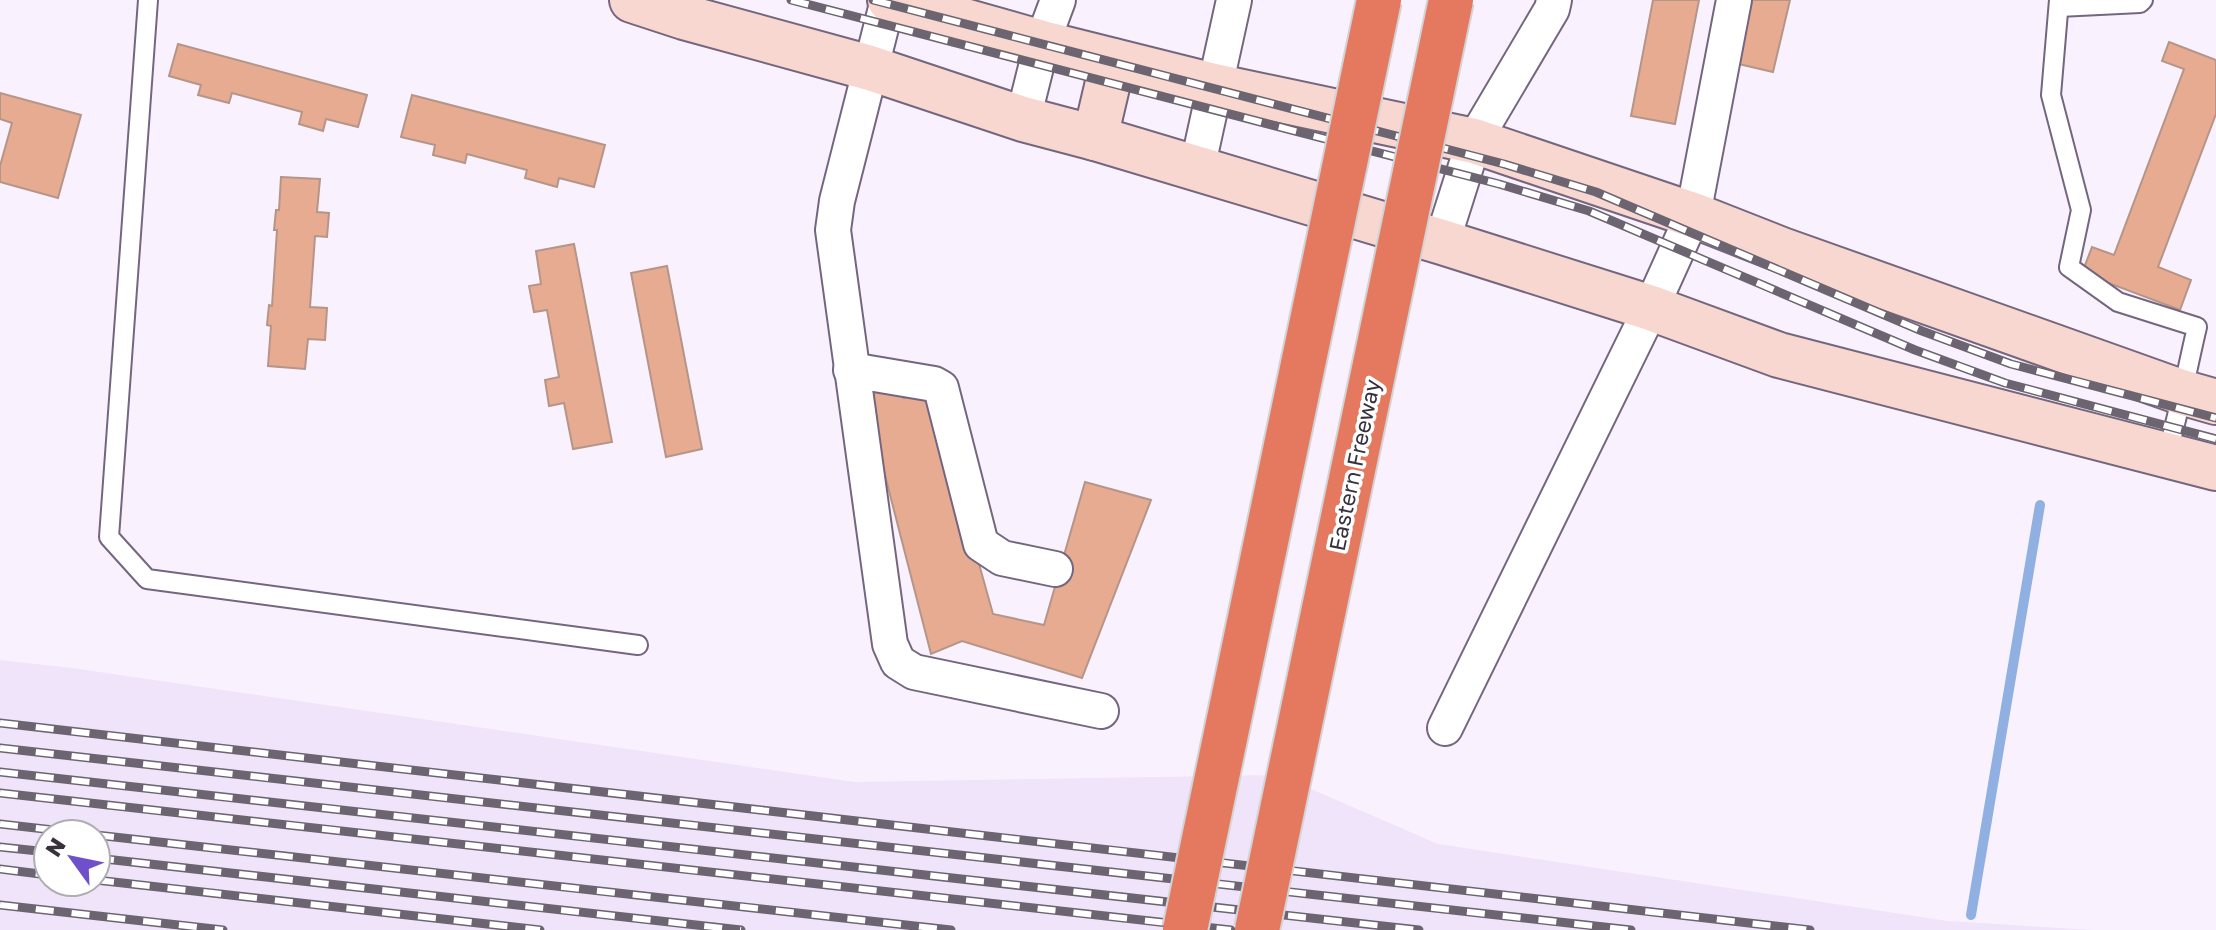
<svg xmlns="http://www.w3.org/2000/svg" width="2216" height="930" font-family="'Golos Text',sans-serif">
  <rect width="100%" height="100%" fill="#f9f2fe"/>
  <path fill="#f0e4fa" fill-rule="evenodd" d="M0,660L72,668L854,782L1279,775L1438,844L1948,921L2095,930H0ZM48,834H96V882H48Z"/>
  <g fill="none" stroke-linecap="round" stroke-linejoin="round">
    <polyline stroke="#8fb0e0" stroke-width="10" points="1971,915 2040,505"/>
  </g>
  <g fill="#e7ab91" stroke="#b59588" stroke-width="2">
    <polygon points="1653,0 1699,0 1675,124 1631,116"/>
    <polygon points="1744,0 1790,0 1773,72 1730,62"/>
    <polygon points="2169,42 2216,60 2216,114 2158,267 2191,280 2180,310 2082,273 2092,247 2114,255 2184,69 2162,61"/>
    <polygon points="178,44 367,95 358,127 326,119 323,131 299,124 302,112 232,93 229,103 198,95 201,85 169,76"/>
    <polygon points="0,93 81,115 58,198 0,182 0,166 12,123 0,119"/>
    <polygon points="412,95 605,145 594,187 559,178 557,187 525,178 527,170 467,154 465,163 433,155 435,145 401,137"/>
    <polygon points="281,177 320,179 317,212 329,213 327,237 315,236 310,307 327,308 325,340 308,339 305,369 268,366 271,326 267,325 269,305 272,306 277,230 274,230 276,210 279,210"/>
    <polygon points="574,244 612,442 573,449 564,403 549,406 545,380 559,377 547,310 534,312 529,286 541,284 536,251"/>
    <polygon points="667,266 702,449 666,457 631,273"/>
    <polygon points="899,384 904,398 929,385 993,614 1044,625 1085,482 1151,500 1082,678 962,641 931,654 863,390"/>
  </g>
  <g fill="none" stroke-linecap="round" stroke-linejoin="round">
    <defs>
      <g id="service">
        <polyline points="148,0 109,537 147,579 638,645"/>
        <path d="M2059,0L2051,95L2081,210L2069,267L2118,302L2197,327C2187,370 2179,412 2167,455"/>
        <polyline points="2059,7 2140,3 2143,0"/>
      </g>
      <g id="minor">
        <polyline points="888,0 837,201 833,230 890,644 898,662 914,672 1101,711"/>
        <polyline points="1023,119 1042,43 1058,0"/>
        <polyline points="1197,169 1234,0"/>
        <polyline points="1442,242 1474,141 1552,9 1554,0"/>
        <polyline points="851,370 934,384 941,388 981,544 1002,558 1055,569"/>
        <polyline points="1445,728 1651,308 1693,215 1734,0"/>
      </g>
      <g id="secondary">
        <polyline points="632,0 684,17 870,68 1023,119 1095,138 1442,242 1651,308 1779,355 2216,468"/>
        <polyline points="890,0 1042,43 1214,86 1474,141 1693,215 1782,250 2181,392 2216,402"/>
        <polyline points="1095,138 1113,61"/>
      </g>
    </defs>
    <use href="#service" stroke="#74667f" stroke-width="22"/>
    <use href="#minor" stroke="#74667f" stroke-width="38"/>
    <use href="#secondary" stroke="#74667f" stroke-width="48"/>
    <use href="#service" stroke="#fff" stroke-width="18"/>
    <use href="#minor" stroke="#fff" stroke-width="34"/>
    <use href="#secondary" stroke="#f7d7cf" stroke-width="44"/>
    <defs>
      <g id="rail">
        <polyline points="791,0 1499,184 1589,211 1915,350 2005,383 2216,439"/>
        <polyline points="873,0 1504,164 1596,192 1922,331 2011,364 2216,418"/>
        <polyline points="0,723 1810,930"/>
        <polyline points="0,748 1631,930"/>
        <polyline points="0,772 1419,930"/>
        <polyline points="0,793 1231,930"/>
        <polyline points="0,824 89,834"/>
        <polyline points="96,835 951,930"/>
        <polyline points="0,847 48,852"/>
        <polyline points="96,858 741,930"/>
        <polyline points="0,869 48,875"/>
        <polyline points="96,880 540,930"/>
        <polyline points="0,905 223,930"/>
      </g>
    </defs>
    <use href="#rail" stroke="#6c6571" stroke-width="9"/>
    <use href="#rail" stroke="#fff" stroke-width="6" stroke-dasharray="18" stroke-linecap="butt"/>
    <defs>
      <g id="motorway-bridge">
        <polyline points="1185,930 1379,0"/>
        <polyline points="1257,930 1451,0"/>
      </g>
    </defs>
    <use href="#motorway-bridge" stroke="#d3d2d4" stroke-width="48" stroke-linecap="butt"/>
    <use href="#motorway-bridge" stroke="#e4795f" stroke-width="44"/>
  </g>
  <g text-anchor="middle" dominant-baseline="central" stroke-width="7" stroke-linejoin="round" paint-order="stroke">
    <g font-size="22" fill="#37313c" stroke="#fff">
      <text transform="translate(1354 465) rotate(-78)">Eastern Freeway</text>
    </g>
  </g>
  <g transform="translate(72 858) rotate(303)"><circle r="38" fill="#ffffff" stroke="#afadb1" stroke-width="2"/>
  <path d="M0-6L14 30L0 20L-14 30Z" fill="#7050ca"/>
  <text y="-12" font-size="22" font-weight="bold" text-anchor="middle" fill="#37313c">N</text>
  </g>
</svg>
